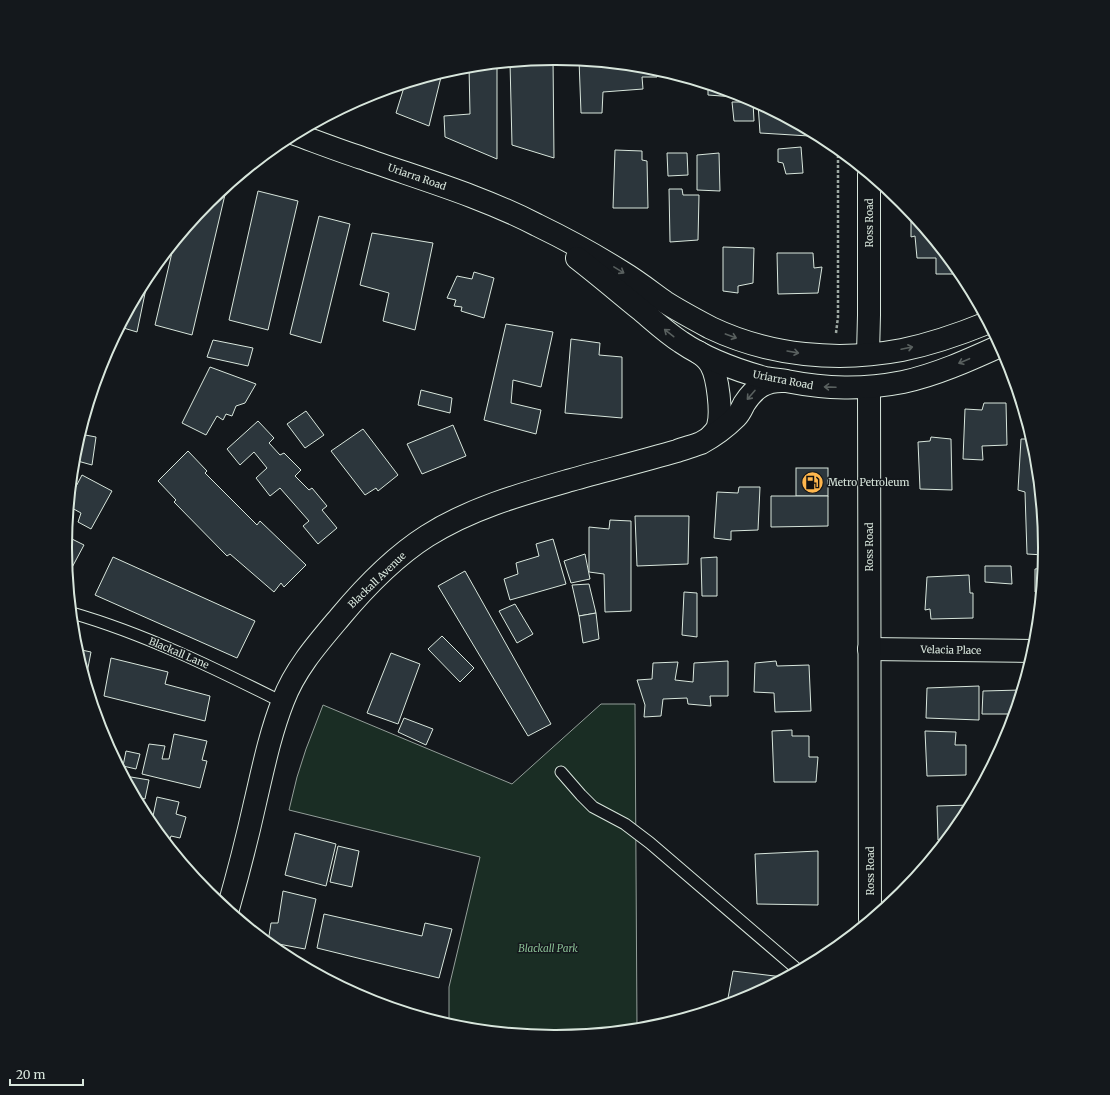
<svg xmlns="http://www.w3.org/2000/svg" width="1110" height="1095" font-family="Merriweather,serif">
  <rect width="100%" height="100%" fill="#14181c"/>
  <polygon fill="#1a2d24" stroke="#939e99" points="601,704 635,704 637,1029 555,1037 459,1028 449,1024 449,987 480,857 289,810 297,777 306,749 323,705 512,784"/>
  <g fill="#2c363c" stroke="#d8e6dc">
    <polygon points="553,58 554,158 512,145 510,62"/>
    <polygon points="579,60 651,67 656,69 657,77 642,77 643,89 603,92 602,113 581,113"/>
    <polygon points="497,64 497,159 445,137 444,116 470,114 469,66"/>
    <polygon points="442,73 429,126 396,113 405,84"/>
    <polygon points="708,85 743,95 748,98 708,95"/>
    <polygon points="732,102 753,102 754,121 734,121"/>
    <polygon points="758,104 809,131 809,136 760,133"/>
    <polygon points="801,147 803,173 786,174 783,163 778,162 778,149"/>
    <polygon points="615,150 642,151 642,160 647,161 648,208 613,208"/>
    <polygon points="667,153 687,153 688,175 668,176"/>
    <polygon points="719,153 720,191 697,190 697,155"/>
    <polygon points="227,186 192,335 155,325 174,244 209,201"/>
    <polygon points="669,189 682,189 683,195 699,195 698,240 670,242"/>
    <polygon points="258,191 298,201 268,330 229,320"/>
    <polygon points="913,215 958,271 958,274 936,274 936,258 917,258 915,236 911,237 911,216"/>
    <polygon points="319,216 350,224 321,343 290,334"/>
    <polygon points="372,233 433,243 415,330 383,321 389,293 360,285"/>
    <polygon points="723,247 754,248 753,283 738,286 738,293 723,291"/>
    <polygon points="777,253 813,253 814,268 822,267 818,293 778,294"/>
    <polygon points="474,272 494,278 484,318 461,311 462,307 454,306 456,300 447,298 457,276 472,279"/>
    <polygon points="149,274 137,332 120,327 148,275"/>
    <polygon points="506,324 553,332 541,387 513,380 511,403 541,410 536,434 484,420"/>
    <polygon points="571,339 600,343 599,355 622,357 622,418 565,413"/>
    <polygon points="213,340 253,348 248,366 207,357"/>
    <polygon points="210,367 256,384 245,403 236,406 232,416 226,414 223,420 217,416 206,435 182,423"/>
    <polygon points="421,390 452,398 450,413 418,405"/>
    <polygon points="984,403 1006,403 1007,445 982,446 983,460 963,459 965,409 982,410"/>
    <polygon points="306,411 324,435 305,448 287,424"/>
    <polygon points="258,421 274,438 269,443 280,455 284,453 301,470 295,476 309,490 312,488 327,506 322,510 337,528 318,544 303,526 309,521 280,488 270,496 256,478 267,468 254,452 240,465 227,449"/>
    <polygon points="1027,424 1035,452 1044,548 1044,555 1027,554 1025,492 1018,490 1021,439 1027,439"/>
    <polygon points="453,425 466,456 422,474 407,444"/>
    <polygon points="363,429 398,475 378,491 376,488 365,495 331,451"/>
    <polygon points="80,434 96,437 92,465 74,460 75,452"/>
    <polygon points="931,437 951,439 952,490 920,489 918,442 930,441"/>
    <polygon points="188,451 207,471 205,473 257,525 260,521 306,565 284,587 281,583 274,592 230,554 227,556 174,502 176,500 158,481"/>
    <rect x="796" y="468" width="32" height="28"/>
    <polygon points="82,475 112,491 91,529 78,522 81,513 70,507 73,500 70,498 71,496"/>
    <polygon points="739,487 760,487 758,530 731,531 731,540 714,538 717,492 738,493"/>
    <polygon points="771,496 828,496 828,526 771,527"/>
    <polygon points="635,516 689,516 688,564 637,566"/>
    <polygon points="610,520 631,521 631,611 605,612 604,574 589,572 589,527 609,529"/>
    <polygon points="68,537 84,545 68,575 66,547 66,543"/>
    <polygon points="553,539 566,584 510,600 504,579 518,574 516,563 539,556 536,544"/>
    <polygon points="585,554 590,579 571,583 564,561"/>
    <polygon points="113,557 255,621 237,658 95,595"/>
    <polygon points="717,557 717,596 702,596 701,558"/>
    <polygon points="985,566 1011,566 1012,584 985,582"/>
    <polygon points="1043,568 1040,592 1035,592 1035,569"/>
    <polygon points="465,571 551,724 528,736 438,586"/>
    <polygon points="969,575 970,593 973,593 973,618 931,619 930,609 925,610 927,577"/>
    <polygon points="589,584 596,613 579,616 572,585"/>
    <polygon points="684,592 697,593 697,637 682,635"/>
    <polygon points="515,604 533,634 517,643 499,611"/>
    <polygon points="596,613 599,639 583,643 579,616"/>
    <polygon points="442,636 474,668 460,682 428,649"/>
    <polygon points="77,649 91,652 86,678"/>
    <polygon points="391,653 420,664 398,724 367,713"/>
    <polygon points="111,658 168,672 165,684 210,696 205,721 104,696"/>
    <polygon points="728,661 728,696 710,696 711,706 688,704 687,698 663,699 661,716 644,717 645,705 637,680 652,679 653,663 678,662 675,680 693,682 694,663"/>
    <polygon points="776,661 777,666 809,665 811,711 775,712 774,693 754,692 755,663"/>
    <polygon points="979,686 979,720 926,718 927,688"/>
    <polygon points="1021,690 1014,714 982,714 983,691"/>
    <polygon points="404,718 433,729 426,745 398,732"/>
    <polygon points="792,730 792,736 809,736 809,757 818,757 816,782 774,782 772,731"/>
    <polygon points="925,731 956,732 955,745 966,745 966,775 927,776"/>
    <polygon points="174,734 207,741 202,760 207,761 200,788 142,774 149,744 165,746 162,759 169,759"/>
    <polygon points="126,751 140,754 136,769 123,766"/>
    <polygon points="125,776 149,780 145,799 136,797"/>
    <polygon points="157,797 179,802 176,814 186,817 180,838 171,836 168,844 148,820 152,821"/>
    <polygon points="970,805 962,820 945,840 938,840 937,806"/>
    <polygon points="295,833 336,844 326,886 285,875"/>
    <polygon points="338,846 359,851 352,887 330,882"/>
    <polygon points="818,851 818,905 757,904 755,854"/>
    <polygon points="283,891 316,899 305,949 268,942 271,923 278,923"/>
    <polygon points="324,914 422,936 425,923 452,929 439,978 317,948"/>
    <polygon points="733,971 783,977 782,978 740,1000 740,998 728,998"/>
    <polygon points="387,1006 442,1019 442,1022"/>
  </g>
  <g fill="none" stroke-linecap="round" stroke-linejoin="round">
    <defs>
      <g id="service">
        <path d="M72,613C145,634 214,668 282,702"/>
        <polyline points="561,772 581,795 593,807 625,824 650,843 798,970"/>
      </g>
      <g id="minor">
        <path d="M698,352C704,356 708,359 711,365C718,377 722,413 718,426C717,430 714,433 711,436"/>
        <polyline points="868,354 869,315 869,175"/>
        <polyline points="869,649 1033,651"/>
        <path d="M228,909C238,874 247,839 255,803C263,769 270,734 283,701C295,669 318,643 340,617C365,587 394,557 427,536C471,508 522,494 571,480C607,470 642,461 677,451C685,448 693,446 701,443C712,437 727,426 736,417C740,413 742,408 744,404C755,387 766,380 785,381"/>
      </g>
      <polyline id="tertiary" points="869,387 870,919"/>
      <g id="secondary">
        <path d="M295,134C317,142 340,151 362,158C421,179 481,196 537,225C566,239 595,255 622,272C637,281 651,292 665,302C679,311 696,320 711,328C770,356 838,362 902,350C931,344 960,334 987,323"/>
        <path d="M577,258C599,275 620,293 641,310C654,321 667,333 681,342C706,359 736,370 765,378C771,379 779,380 786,381C827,389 862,390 903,382C936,375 969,360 1000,346"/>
      </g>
    </defs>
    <use href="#service" stroke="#d8e6dc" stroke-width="13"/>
    <use href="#minor" stroke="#d8e6dc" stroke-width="24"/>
    <use href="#tertiary" stroke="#d8e6dc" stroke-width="24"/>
    <use href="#secondary" stroke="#d8e6dc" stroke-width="24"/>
    <polyline stroke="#9da8a2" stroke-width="2.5" stroke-dasharray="3 2" stroke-linecap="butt" points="836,333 838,317 838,150"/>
    <use href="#service" stroke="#14181c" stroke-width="11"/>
    <use href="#minor" stroke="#14181c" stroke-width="22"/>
    <use href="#tertiary" stroke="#14181c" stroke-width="22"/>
    <use href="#secondary" stroke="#14181c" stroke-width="22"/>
  </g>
  <defs><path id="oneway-shaft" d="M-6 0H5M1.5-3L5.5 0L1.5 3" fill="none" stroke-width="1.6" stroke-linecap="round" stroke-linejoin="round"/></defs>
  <g stroke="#59605f">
    <use href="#oneway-shaft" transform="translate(619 270) rotate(31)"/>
    <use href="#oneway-shaft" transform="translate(669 333) rotate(-142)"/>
    <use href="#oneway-shaft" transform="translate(731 336) rotate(20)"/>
    <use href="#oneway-shaft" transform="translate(907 348) rotate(-12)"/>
    <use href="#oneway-shaft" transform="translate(793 352) rotate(10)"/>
    <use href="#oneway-shaft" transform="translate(964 361) rotate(157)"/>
    <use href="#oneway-shaft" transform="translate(830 387) rotate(-178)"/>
    <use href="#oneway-shaft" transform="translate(751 395) rotate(131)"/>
  </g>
  <defs>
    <symbol id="fuel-disc" viewBox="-11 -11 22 22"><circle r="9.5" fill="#ffb74d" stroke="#14181c"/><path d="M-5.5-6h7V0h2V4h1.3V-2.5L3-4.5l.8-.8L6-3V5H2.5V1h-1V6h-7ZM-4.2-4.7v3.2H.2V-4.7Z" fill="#111"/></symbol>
  </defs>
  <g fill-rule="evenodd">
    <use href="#fuel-disc" x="800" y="470" width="25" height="25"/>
  </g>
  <g text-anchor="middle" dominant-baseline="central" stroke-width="3" stroke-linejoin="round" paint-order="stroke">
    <g font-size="10" fill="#d8e6dc" stroke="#14181c">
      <text transform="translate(417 177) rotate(19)">Uriarra Road</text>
      <text transform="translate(869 223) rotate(-90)">Ross Road</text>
      <text transform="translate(783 380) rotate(11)">Uriarra Road</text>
      <text transform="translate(869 547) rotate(-90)">Ross Road</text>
      <text transform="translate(377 580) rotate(-44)">Blackall Avenue</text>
      <text transform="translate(951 650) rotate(1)">Velacia Place</text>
      <text transform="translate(179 653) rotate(23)">Blackall Lane</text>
      <text transform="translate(870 871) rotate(-90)">Ross Road</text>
    </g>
    <g font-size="10" fill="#d8e6dc" stroke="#14181c" text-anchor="start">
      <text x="828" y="482">Metro Petroleum</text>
    </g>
    <g font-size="10" font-style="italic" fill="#8ac095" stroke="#14181c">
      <text x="548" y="948">Blackall Park</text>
    </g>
  </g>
  <path d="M0 0H1110V1095H0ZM554 65H556A482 482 0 0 1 1038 547V548A482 482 0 0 1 556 1030H554A482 482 0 0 1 72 548V547A482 482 0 0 1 554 65Z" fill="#14181c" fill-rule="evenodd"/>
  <path fill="none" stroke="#d8e6dc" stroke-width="2" d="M554 65H556A482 482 0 0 1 1038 547V548A482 482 0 0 1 556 1030H554A482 482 0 0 1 72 548V547A482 482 0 0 1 554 65Z"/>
  <path d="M10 1079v6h73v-6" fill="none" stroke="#d8e6dc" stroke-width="2"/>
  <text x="16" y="1079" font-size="12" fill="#d8e6dc" stroke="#14181c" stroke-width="3" paint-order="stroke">20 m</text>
</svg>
